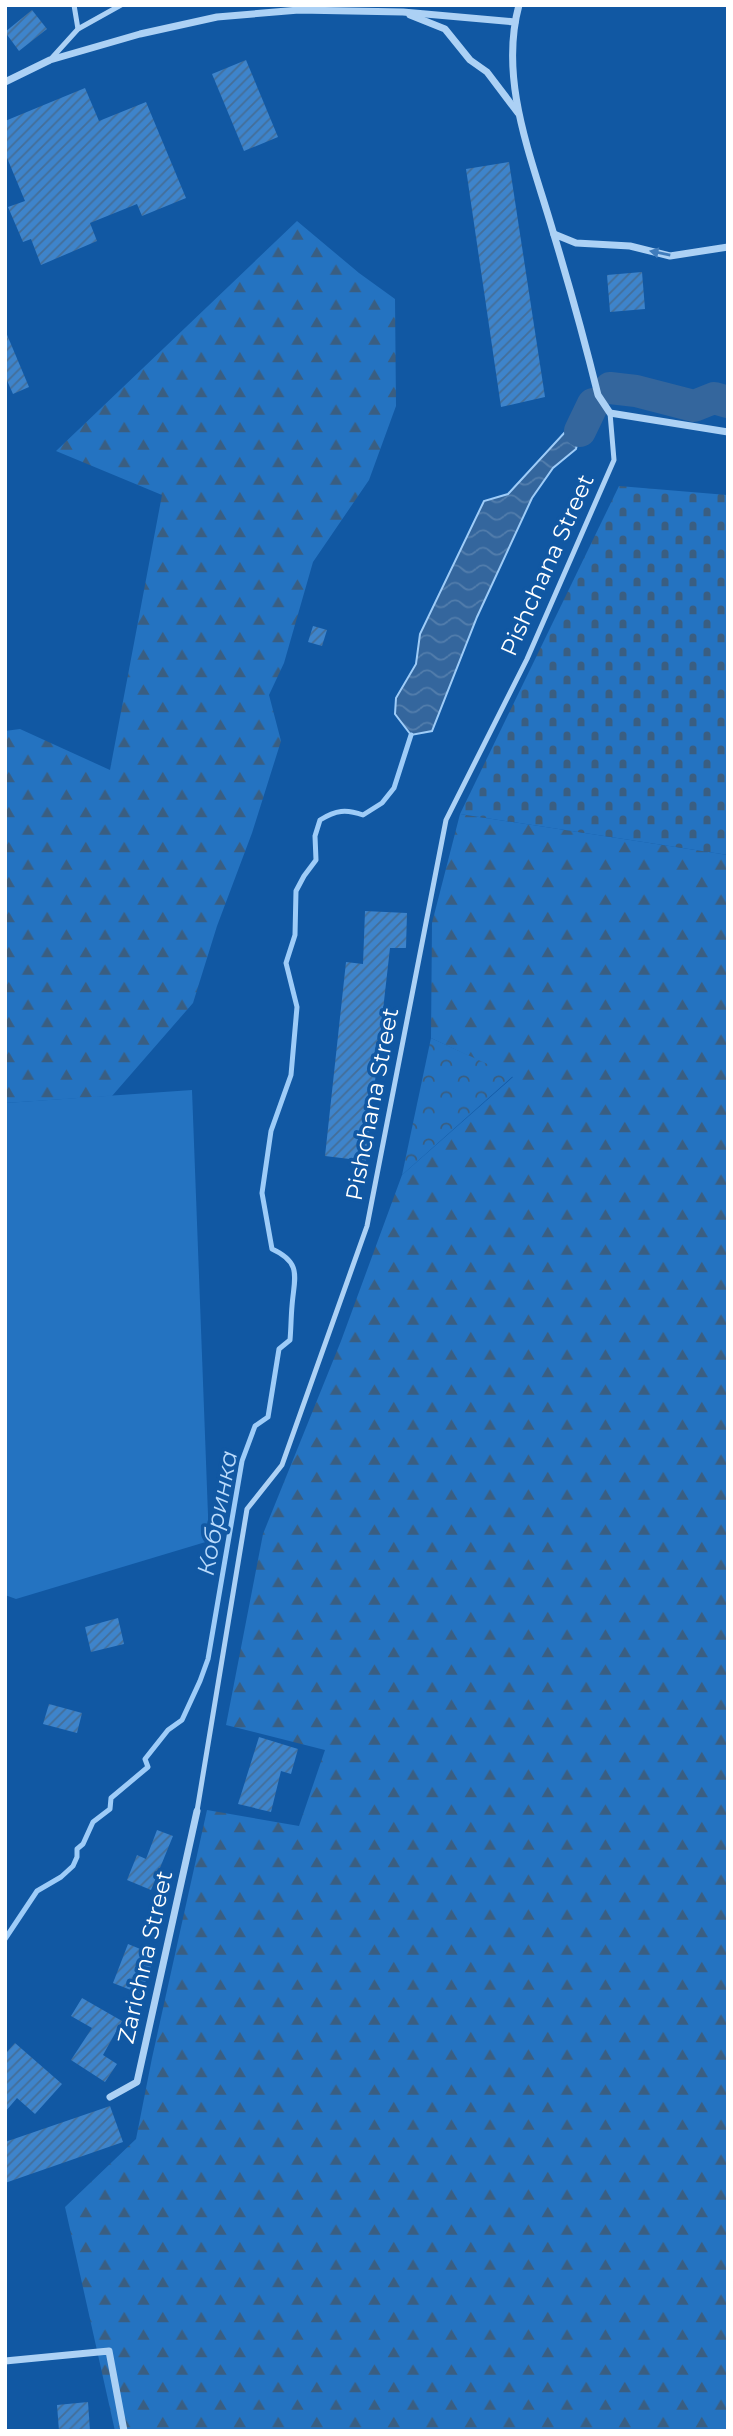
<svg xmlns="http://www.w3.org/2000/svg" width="733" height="2436" font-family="Montserrat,sans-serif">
  <defs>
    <pattern id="forest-firs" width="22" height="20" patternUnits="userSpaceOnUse" patternTransform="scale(1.75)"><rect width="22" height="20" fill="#2473c1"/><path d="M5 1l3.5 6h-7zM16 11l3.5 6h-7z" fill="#3a5e81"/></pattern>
    <pattern id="cemetery-stones" width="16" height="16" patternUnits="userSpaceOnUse" patternTransform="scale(1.75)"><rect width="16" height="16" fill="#2473c1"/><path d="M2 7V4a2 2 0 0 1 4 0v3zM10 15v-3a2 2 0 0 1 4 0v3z" fill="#3a5e81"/></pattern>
    <pattern id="park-crowns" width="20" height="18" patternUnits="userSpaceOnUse" patternTransform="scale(1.75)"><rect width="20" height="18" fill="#2473c1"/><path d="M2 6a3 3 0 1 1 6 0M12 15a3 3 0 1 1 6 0" fill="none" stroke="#3a5e81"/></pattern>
    <pattern id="water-waves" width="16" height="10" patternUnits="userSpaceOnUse" patternTransform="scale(1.75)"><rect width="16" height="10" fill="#34669d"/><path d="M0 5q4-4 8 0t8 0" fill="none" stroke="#527dac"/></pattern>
    <pattern id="building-hatch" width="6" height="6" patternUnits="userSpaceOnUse" patternTransform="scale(1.75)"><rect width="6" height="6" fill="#3e84cb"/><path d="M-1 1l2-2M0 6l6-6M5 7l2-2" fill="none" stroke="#446e98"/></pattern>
  </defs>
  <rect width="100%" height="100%" fill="#1158a3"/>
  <g fill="url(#forest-firs)">
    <polygon points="297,221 359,273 395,299 396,406 369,480 313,562 284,663 269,695 281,741 252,833 217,926 193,1003 112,1096 5,1103 5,731 20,729 110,770 162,495 56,451"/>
    <polygon points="460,814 728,855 728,2431 115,2431 65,2207 136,2139 152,2058 207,1810 299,1826 325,1750 226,1725 263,1534 341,1341 402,1175 513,1077 431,1038 432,923"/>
  </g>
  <polygon fill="url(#cemetery-stones)" points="619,486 727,495 728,855 460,814"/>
  <polygon fill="url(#park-crowns)" points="431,1038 513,1076 402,1175"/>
  <polygon fill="#2473c1" points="192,1090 209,1541 16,1599 5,1595 5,1103"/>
  <polygon fill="url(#water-waves)" stroke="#9eccf8" stroke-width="2" points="566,431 580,431 576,449 553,468 532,498 477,617 432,731 411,735 395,714 396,698 416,664 420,634 484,501 508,494"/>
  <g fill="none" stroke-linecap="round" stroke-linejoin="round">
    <path stroke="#9eccf8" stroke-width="5" d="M5,1939L37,1891L61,1877L73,1866L77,1857V1849L83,1844L93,1822L110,1809L111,1798L148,1767L145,1759L168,1730L182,1720L200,1681L208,1659L242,1461L255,1426L268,1417L279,1349L290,1340C291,1329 291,1317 292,1306C294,1278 303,1263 272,1249L262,1193L271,1131L291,1075L297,1007L286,963L295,935L296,891L304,876L316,860L315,836L320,820C336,810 346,809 363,815L382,803L394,788L411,735"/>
    <g stroke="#34669d" stroke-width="32">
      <polyline points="610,388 636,391 694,406 714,398 728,402"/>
      <polyline points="580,431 593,404"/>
    </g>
  </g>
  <g fill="url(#building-hatch)">
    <polygon points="32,10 47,29 19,51 5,32"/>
    <polygon points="246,60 278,137 244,151 212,74"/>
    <polygon points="85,88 99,121 146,102 186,198 142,216 137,204 90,223 97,241 41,265 31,239 23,242 8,207 25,201 5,153 5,121"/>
    <polygon points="509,162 545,397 501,407 466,169"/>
    <polygon points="642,272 645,309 610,312 607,275"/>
    <polygon points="5,330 29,387 13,394 5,376"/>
    <polygon points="313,626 327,630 322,646 308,642"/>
    <polygon points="365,911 407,913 406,948 390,948 366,1161 325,1156 346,962 363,964"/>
    <polygon points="118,1618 124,1644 91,1652 85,1627"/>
    <polygon points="49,1704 82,1713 77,1733 43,1724"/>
    <polygon points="259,1737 298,1749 291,1774 281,1771 271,1812 238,1804"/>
    <polygon points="157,1830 173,1836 151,1890 127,1880 137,1855 146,1859"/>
    <polygon points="128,1944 155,1955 141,1994 113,1983"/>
    <polygon points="82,1998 122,2021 103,2055 117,2064 105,2082 71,2060 92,2028 71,2016"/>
    <polygon points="15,2043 62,2084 35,2114 17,2098 5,2112 5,2054"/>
    <polygon points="110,2106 123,2142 5,2183 5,2142"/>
    <polygon points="88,2402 90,2431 59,2431 57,2405"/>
  </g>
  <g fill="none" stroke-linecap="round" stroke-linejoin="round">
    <g stroke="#acd1f5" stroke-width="5">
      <polyline points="74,5 78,29"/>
      <polyline points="50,60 78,29 121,5"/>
      <polyline points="197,1811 247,1509 282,1465 367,1226 446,820 527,659 614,460 610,413"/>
    </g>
    <g stroke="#acd1f5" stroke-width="7">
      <path d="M519,5C498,82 533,161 554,235C570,288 585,342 598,395L610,413L728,432"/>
      <polyline points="410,15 445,29 470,60 487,72 518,113"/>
      <polyline points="5,82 50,60 140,34 217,17 299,10 403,12 515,22"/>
      <polyline points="554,234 576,243 630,246 670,256 728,247"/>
      <polyline points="110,2097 137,2082 197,1811"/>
      <polyline points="5,2361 109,2351 124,2431"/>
    </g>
  </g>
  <defs><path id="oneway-solid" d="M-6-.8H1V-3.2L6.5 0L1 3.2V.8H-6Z" transform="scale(1.75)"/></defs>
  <use fill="#407cbc" href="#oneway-solid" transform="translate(660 253) rotate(-169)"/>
  <g text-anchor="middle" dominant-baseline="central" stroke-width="7" stroke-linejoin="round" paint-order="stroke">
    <g font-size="23" fill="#fff" stroke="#1158a3">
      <text transform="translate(547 565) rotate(-66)">Pishchana Street</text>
      <text transform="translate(372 1104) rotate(-79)">Pishchana Street</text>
      <text transform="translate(145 1957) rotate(-77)">Zarichna Street</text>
    </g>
    <g font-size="24" font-style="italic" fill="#b9dafb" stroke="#1158a3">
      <text transform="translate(217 1513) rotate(-79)">Кобринка</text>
    </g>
  </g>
  <rect width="733" height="2436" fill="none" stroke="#ffffff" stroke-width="14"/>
</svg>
